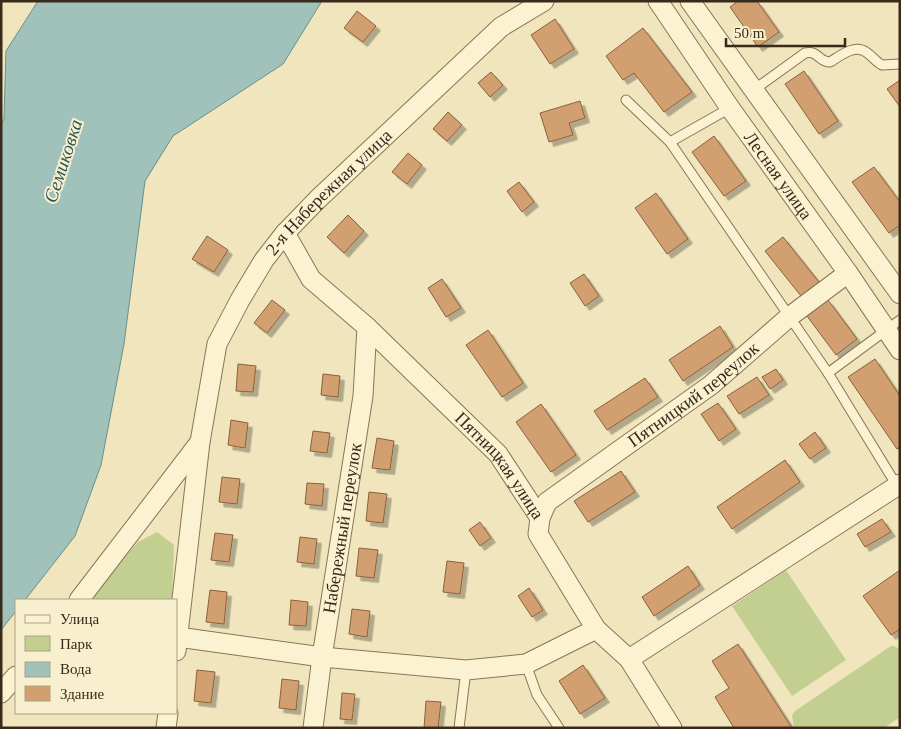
<svg xmlns="http://www.w3.org/2000/svg" width="901" height="729" font-family="Georgia,serif">
  <defs>
    <filter id="shadow"><feDropShadow dx="4.5" dy="4.5" stdDeviation="0" flood-color="#0004"/></filter>
  </defs>
  <rect width="100%" height="100%" fill="#f1e5bd"/>
  <g fill="#c3cf91">
    <polygon points="157,532 174,545 172,600 87,600 138,542"/>
    <polygon points="786,570 846,660 792,696 732,606"/>
    <polygon points="891,646 894,646 900,649 900,717 884,728 794,728 792,715 795,711"/>
  </g>
  <polygon fill="#a1c2bb" stroke="#689089" points="38,1 322,1 283,64 173,136 145,181 124,344 101,465 75,536 25,600 16,600 16,611 1,630 1,125 4,119 6,51"/>
  <g fill="#d2a070" stroke="#8b6039" filter="url(#shadow)">
    <polygon points="738,1 757,1 779,32 758,47 730,7"/>
    <polygon points="357,11 376,26 363,42 344,28"/>
    <polygon points="555,19 574,49 550,64 531,35"/>
    <polygon points="643,28 692,92 664,112 634,73 623,80 606,56"/>
    <polygon points="804,71 838,121 819,134 785,84"/>
    <polygon points="491,72 503,85 490,97 478,83"/>
    <polygon points="900,80 900,107 887,89"/>
    <polygon points="580,101 585,118 569,123 573,135 549,142 540,113"/>
    <polygon points="448,112 462,125 447,141 433,129"/>
    <polygon points="714,136 746,181 724,196 692,152"/>
    <polygon points="408,153 422,165 407,184 392,172"/>
    <polygon points="874,167 900,202 900,225 889,233 852,182"/>
    <polygon points="519,182 534,202 522,212 507,191"/>
    <polygon points="656,193 688,239 667,254 635,208"/>
    <polygon points="348,215 364,231 344,253 327,237"/>
    <polygon points="207,236 228,250 214,272 192,259"/>
    <polygon points="783,237 819,282 801,296 765,251"/>
    <polygon points="584,274 599,296 585,306 570,283"/>
    <polygon points="442,279 461,308 446,317 428,288"/>
    <polygon points="272,300 285,310 267,333 254,323"/>
    <polygon points="828,300 857,339 836,355 807,316"/>
    <polygon points="720,326 733,347 683,381 669,360"/>
    <polygon points="488,330 523,383 502,397 466,345"/>
    <polygon points="875,359 900,396 900,447 897,449 848,377"/>
    <polygon points="238,364 256,366 253,392 236,391"/>
    <polygon points="776,369 783,380 770,389 762,377"/>
    <polygon points="323,374 340,376 338,397 321,395"/>
    <polygon points="757,377 769,395 739,414 727,396"/>
    <polygon points="645,378 658,397 607,430 594,411"/>
    <polygon points="718,403 736,429 719,441 701,414"/>
    <polygon points="541,404 576,455 551,472 516,422"/>
    <polygon points="231,420 248,423 245,448 228,445"/>
    <polygon points="313,431 330,433 327,453 310,451"/>
    <polygon points="815,432 826,448 810,459 799,444"/>
    <polygon points="377,438 394,441 390,470 372,468"/>
    <polygon points="785,460 800,482 732,529 717,507"/>
    <polygon points="621,471 635,492 588,522 574,501"/>
    <polygon points="222,477 240,479 237,504 219,502"/>
    <polygon points="307,483 324,484 322,506 305,504"/>
    <polygon points="369,492 387,494 383,523 366,521"/>
    <polygon points="882,519 891,532 865,547 857,534"/>
    <polygon points="480,522 491,538 480,546 469,530"/>
    <polygon points="215,533 233,535 229,562 211,560"/>
    <polygon points="300,537 317,539 314,564 297,562"/>
    <polygon points="359,548 378,550 374,578 356,576"/>
    <polygon points="447,561 464,563 460,594 443,592"/>
    <polygon points="688,566 700,585 654,616 642,597"/>
    <polygon points="900,570 900,629 891,635 863,596"/>
    <polygon points="529,588 543,610 532,617 518,596"/>
    <polygon points="210,590 227,592 224,624 206,622"/>
    <polygon points="291,600 308,602 306,626 289,625"/>
    <polygon points="352,609 370,611 367,637 349,634"/>
    <polygon points="738,644 792,728 734,728 715,697 729,688 712,661"/>
    <polygon points="583,665 605,698 580,714 559,681"/>
    <polygon points="197,670 215,672 211,703 194,701"/>
    <polygon points="282,679 299,681 296,710 279,708"/>
    <polygon points="342,693 355,694 352,720 340,719"/>
    <polygon points="426,701 441,702 438,728 424,728"/>
  </g>
  <g fill="none" stroke-linecap="round" stroke-linejoin="round">
    <defs>
      <g id="service">
        <path d="M755,89L805,53C819,50 818,62 830,62C840,56 854,44 866,52C872,56 876,62 882,65L900,64"/>
        <polyline points="626,100 670,142 828,373 897,486"/>
        <polyline points="670,142 730,108"/>
        <polyline points="828,373 900,320"/>
        <polyline points="526,664 537,695 559,728"/>
        <polyline points="459,728 466,670"/>
      </g>
      <g id="minor">
        <path id="s1" d="M658,1L730,108L848,273L900,350"/>
        <polyline points="690,1 900,294"/>
        <path id="s2" d="M285,233L311,279L367,327L498,454L540,518L538,534L596,629L629,659L672,728"/>
        <path id="s3" d="M540,518L547,502L711,385L789,317L848,273"/>
        <polyline points="79,600 200,442"/>
        <polyline points="178,637 322,657 466,670 526,664 596,629"/>
        <path id="s4" d="M176,651L200,442L217,344L240,300L264,260L285,233L318,199L501,27L544,1"/>
        <polyline points="629,659 900,484"/>
        <polyline points="1,693 16,676"/>
        <polyline points="166,728 168,713"/>
        <path id="s5" d="M313,728L322,657L363,396L367,327"/>
      </g>
    </defs>
    <use href="#service" stroke="#8a7555" stroke-width="11"/>
    <use href="#minor" stroke="#8a7555" stroke-width="21"/>
    <use href="#service" stroke="#fbf2d1" stroke-width="9"/>
    <use href="#minor" stroke="#fbf2d1" stroke-width="19"/>
  </g>
  <g text-anchor="middle" dominant-baseline="central" stroke-width="4" stroke-linejoin="round" paint-order="stroke">
    <g font-size="18" fill="#382b1b" stroke="#f8efce">
      <text stroke="none"><textPath href="#s1" startOffset="212">Лесная улица</textPath></text>
      <text stroke="none"><textPath href="#s4" startOffset="500">2-я Набережная улица</textPath></text>
      <text stroke="none"><textPath href="#s3" startOffset="199">Пятницкий переулок</textPath></text>
      <text stroke="none"><textPath href="#s2" startOffset="319">Пятницкая улица</textPath></text>
      <text stroke="none"><textPath href="#s5" startOffset="202">Набережный переулок</textPath></text>
    </g>
    <g font-size="19" font-style="italic" fill="#295959" stroke="#f8efce">
      <text transform="translate(63 161) rotate(-72)">Семиковка</text>
    </g>
  </g>
  <rect width="901" height="729" fill="none" stroke="#382b1b" stroke-width="5"/>
  <rect x="15" y="599" width="162" height="115" fill="#f8efce" stroke="#aba186"/>
  <rect x="25" y="615" width="25" height="8" fill="#fbf2d1" stroke="#aba186"/>
  <text x="60" y="624" font-size="15" fill="#382b1b">Улица</text>
  <rect x="25" y="636" width="25" height="15" fill="#c3cf91" stroke="#aba186"/>
  <text x="60" y="649" font-size="15" fill="#382b1b">Парк</text>
  <rect x="25" y="662" width="25" height="15" fill="#a1c2bb" stroke="#aba186"/>
  <text x="60" y="674" font-size="15" fill="#382b1b">Вода</text>
  <rect x="25" y="686" width="25" height="15" fill="#d2a070" stroke="#aba186"/>
  <text x="60" y="699" font-size="15" fill="#382b1b">Здание</text>
  <path d="M726 38v8h119v-8" fill="none" stroke="#382b1b" stroke-width="2.5"/>
  <text x="734" y="38" font-size="15" fill="#382b1b" stroke="#f8efce" stroke-width="4" paint-order="stroke">50 m</text>
</svg>
